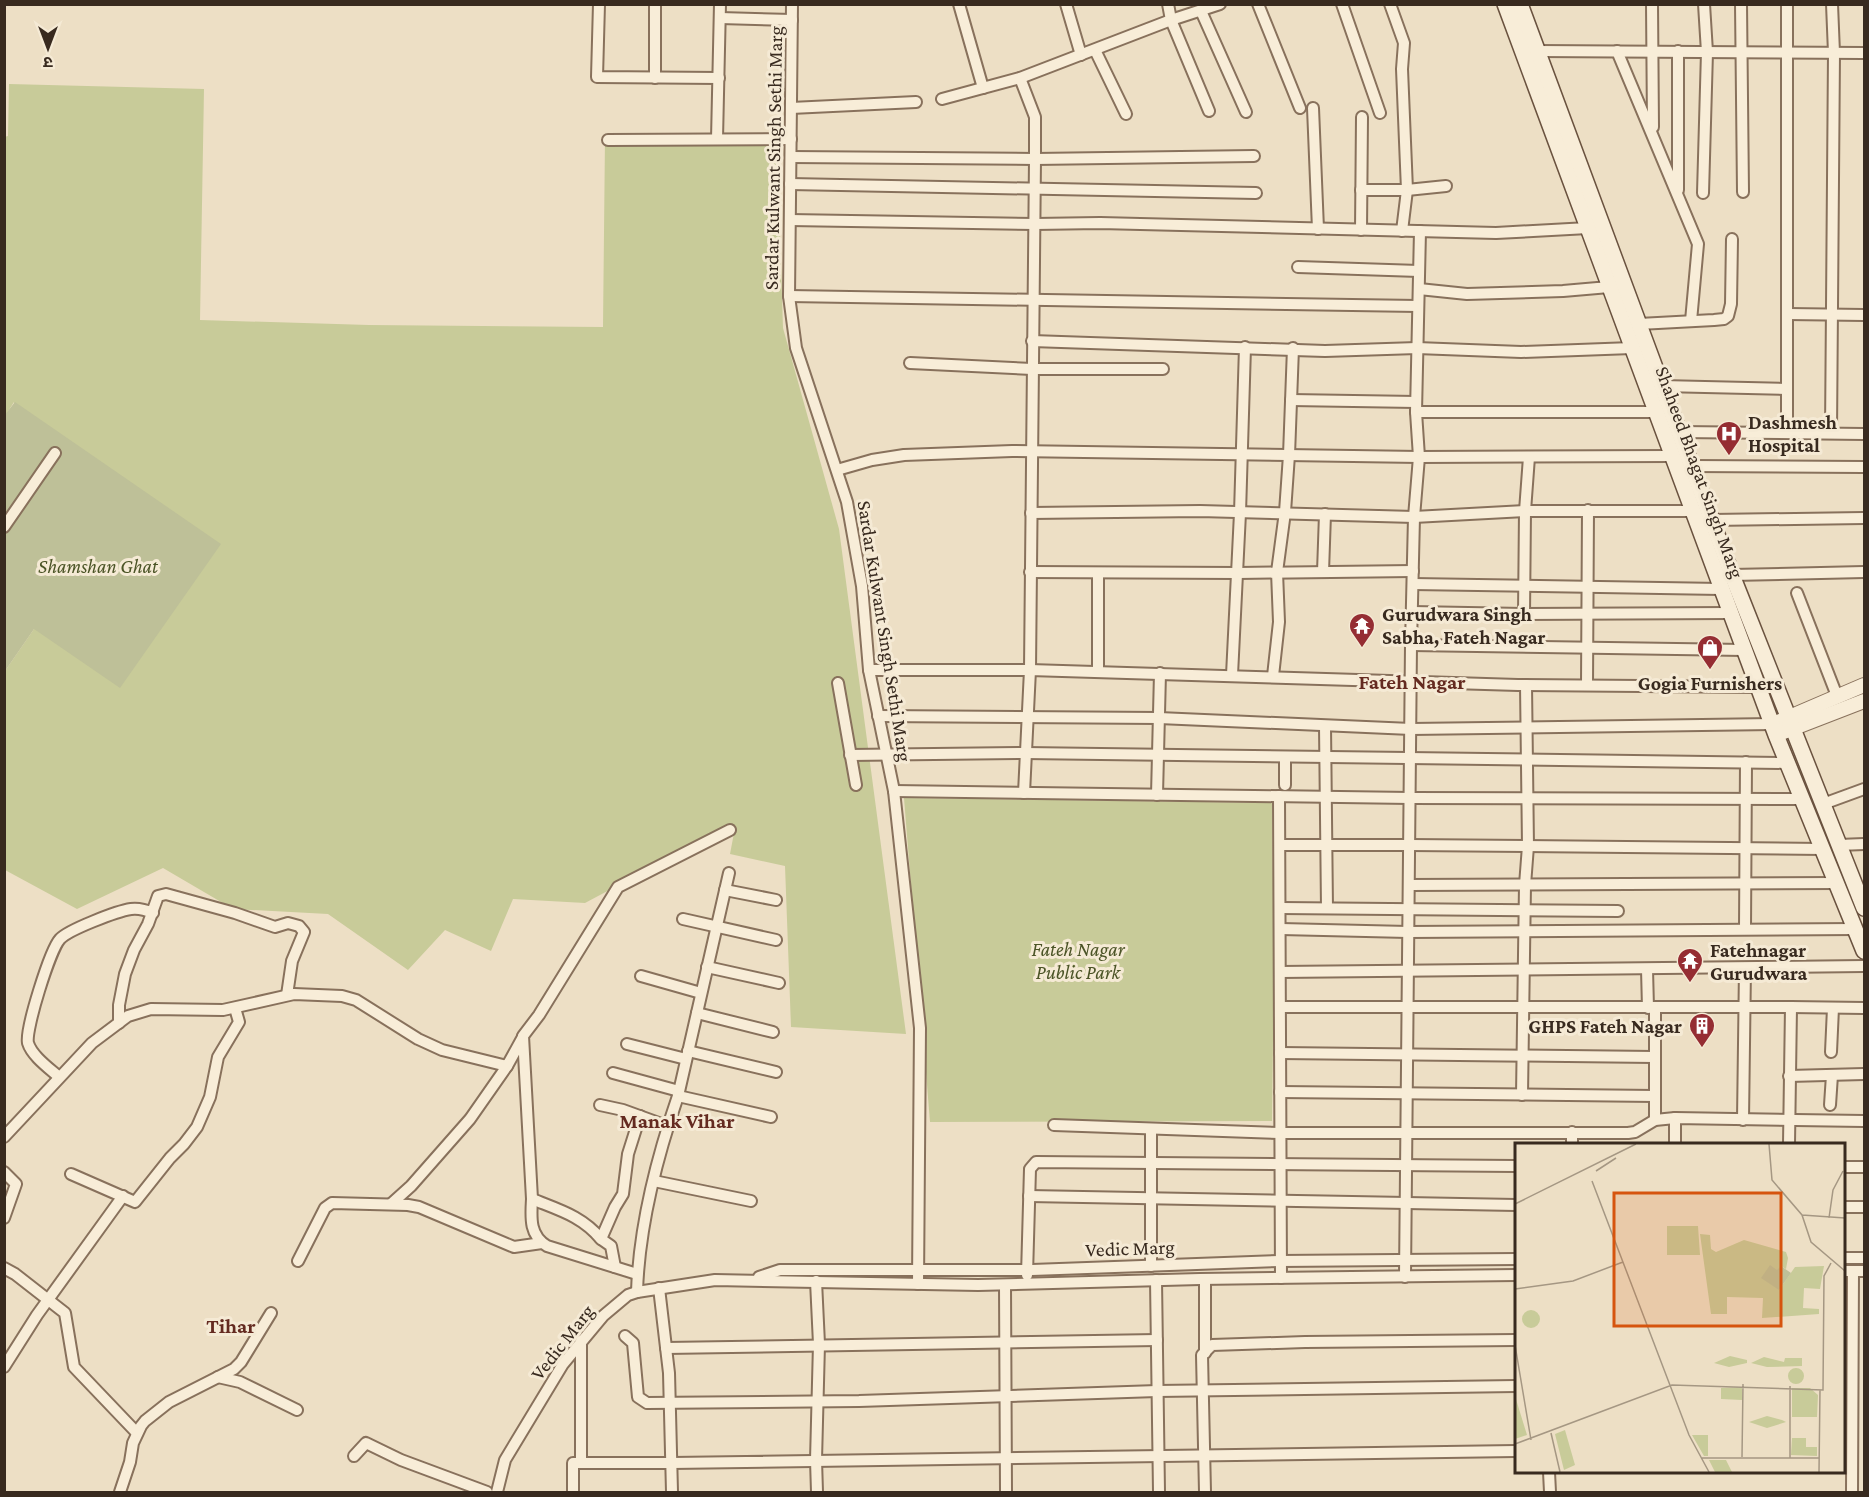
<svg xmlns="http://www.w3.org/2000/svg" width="1869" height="1497" font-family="'Crimson Pro','Noto Sans Devanagari',serif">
  <rect width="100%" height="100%" fill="#eddfc5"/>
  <g fill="#c8cb99">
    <polygon points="9,84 204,89 200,320 369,325 603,327 605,138 777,140 783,328 839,529 906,1034 791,1027 785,866 730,854 734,833 705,839 585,903 513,899 491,951 445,930 408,970 328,914 233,909 163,868 77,909 5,870 5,671 34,629 14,402 5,416 4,137 8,136"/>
    <polygon points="904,798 1272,803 1274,957 1272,1121 930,1122"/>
  </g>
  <polygon fill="#bec098" points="15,402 221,544 120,688 34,629 5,671 4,416"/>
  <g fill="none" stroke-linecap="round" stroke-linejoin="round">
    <defs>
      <g id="minor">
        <polyline points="599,4 597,77 719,78"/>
        <polyline points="792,4 789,296 796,348 847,502 862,586 869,670 894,791 920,1028 918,1284"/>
        <polyline points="959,4 983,88"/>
        <polyline points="1066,4 1081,55"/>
        <polyline points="1168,4 1171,20 1209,111"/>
        <polyline points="1258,4 1300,108"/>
        <polyline points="1342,4 1380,113"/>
        <polyline points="1390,4 1404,43 1402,69 1407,190 1402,231"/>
        <polyline points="1652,4 1653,127"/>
        <polyline points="1741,4 1743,192"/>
        <polyline points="1201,11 1246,112"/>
        <polyline points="720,18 792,20"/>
        <polyline points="1095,50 1126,114"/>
        <polyline points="1537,51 1864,53"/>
        <polyline points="1617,51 1698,244 1691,321"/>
        <polyline points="1678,51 1678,190"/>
        <polyline points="655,78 655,4"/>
        <polyline points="942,99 1020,78 1171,20 1220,4"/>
        <polyline points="791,108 916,102"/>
        <polyline points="1313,108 1318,229"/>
        <polyline points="717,139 720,4"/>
        <polyline points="608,140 791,139"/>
        <polyline points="791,157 1035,159 1254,156"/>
        <polyline points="790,184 1256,193"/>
        <polyline points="1361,190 1407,190 1446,186"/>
        <polyline points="1703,193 1707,52 1704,4"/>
        <polyline points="790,220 1035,224 1100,223 1496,233 1588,228"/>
        <polyline points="1361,230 1362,117"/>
        <polyline points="1298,267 1419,271"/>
        <polyline points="1419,289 1467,294 1563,291 1609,287"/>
        <polyline points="789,296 1418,306"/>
        <polyline points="1788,314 1864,315"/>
        <polyline points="1639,324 1714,320 1724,319 1728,316 1731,304 1732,239"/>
        <polyline points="1032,341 1325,351 1417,348 1521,352 1632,348"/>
        <polyline points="910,363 1032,369 1163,369"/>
        <polyline points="1662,386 1787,389"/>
        <polyline points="1291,400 1416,402"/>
        <polyline points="1416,412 1655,412"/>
        <polyline points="1679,432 1864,434"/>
        <polyline points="1787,432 1787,4"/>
        <polyline points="1831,433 1834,53 1832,4"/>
        <polyline points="1692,466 1864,467"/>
        <polyline points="837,470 872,460 904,455 1012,451 1419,457 1671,456"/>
        <polyline points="1031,513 1200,511 1414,517 1525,511 1692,511"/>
        <polyline points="1712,520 1864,518"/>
        <polyline points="4,527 55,453"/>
        <polyline points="1030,572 1238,573 1413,571"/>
        <polyline points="1323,572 1325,514"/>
        <polyline points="1098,573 1098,671"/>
        <polyline points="1732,575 1864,572"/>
        <polyline points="1413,584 1721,589"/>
        <polyline points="1797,593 1837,696"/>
        <polyline points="1412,612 1524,614 1731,613"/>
        <polyline points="1524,614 1525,511 1529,457"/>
        <polyline points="1411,645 1744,650"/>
        <polyline points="869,670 1030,670 1035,159 1035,117 1020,78"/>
        <polyline points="1232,675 1240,513 1245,347"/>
        <polyline points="1273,676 1279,622 1277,572 1285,512 1289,455 1293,348"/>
        <polyline points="838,683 856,785"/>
        <polyline points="1587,685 1588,510"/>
        <polyline points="878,716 1159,718 1411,729 1773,724"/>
        <polyline points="1325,726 1327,908"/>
        <polyline points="850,755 1025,753 1788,763"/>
        <polyline points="1285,785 1285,757"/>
        <polyline points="894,791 1410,798 1802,799"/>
        <polyline points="1024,793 1030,670 1518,685 1759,687"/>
        <polyline points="1157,795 1160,673"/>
        <polyline points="1279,796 1281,1278"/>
        <polyline points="1823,804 1864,789"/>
        <polyline points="1280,845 1410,845 1823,849"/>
        <polyline points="1839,845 1864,844"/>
        <polyline points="1409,885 1837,883"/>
        <polyline points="725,890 776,900"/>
        <polyline points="1281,908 1618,911"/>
        <polyline points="683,919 776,940"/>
        <polyline points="1281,929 1408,932 1856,929"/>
        <polyline points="1745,929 1746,762"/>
        <polyline points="707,967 779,983"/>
        <polyline points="1647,969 1648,1008"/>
        <polyline points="1280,972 1864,966"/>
        <polyline points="641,976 701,993"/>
        <polyline points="1280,1007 1791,1007 1789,1144"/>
        <polyline points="1791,1007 1864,1008"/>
        <polyline points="697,1013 773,1032"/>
        <polyline points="119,1023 119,1005 125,974 134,950 148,924 158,896 166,894 235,913 275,927 288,923 299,926 304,932 292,961 287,995"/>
        <polyline points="627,1044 686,1059"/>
        <polyline points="688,1051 776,1072"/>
        <polyline points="1831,1052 1833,1008"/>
        <polyline points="1280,1053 1654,1057"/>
        <polyline points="613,1073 679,1091"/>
        <polyline points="1789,1076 1864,1074"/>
        <path d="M59,1077C49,1068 32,1056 28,1043C25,1030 50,950 60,939C68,930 117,911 131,909C139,908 146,910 153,913"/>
        <polyline points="1280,1092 1655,1096"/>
        <polyline points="1522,1095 1525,885 1528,846 1526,685"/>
        <polyline points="678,1096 771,1117"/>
        <polyline points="600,1105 623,1110 667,1126"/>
        <polyline points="1830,1105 1832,1075"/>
        <polyline points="1655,1120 1655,1008"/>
        <polyline points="1743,1120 1745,968"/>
        <polyline points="1054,1125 1280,1133 1628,1133 1635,1132 1655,1120 1675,1118 1864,1121"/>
        <polyline points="1151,1129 1151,1266"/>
        <polyline points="4,1137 92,1043 128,1016 151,1009 223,1010 294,994 342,996 356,1000 418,1039 442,1050 507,1066 523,1037"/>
        <polyline points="1572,1144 1572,1132"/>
        <polyline points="1675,1144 1675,1118"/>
        <polyline points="1844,1167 1864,1167"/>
        <polyline points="4,1172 16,1184 4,1218"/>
        <polyline points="71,1174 135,1202 170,1158 184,1144 197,1127 210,1097 218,1057 239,1022 235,1008"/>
        <polyline points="654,1181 751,1201"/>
        <polyline points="1029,1196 1516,1205"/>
        <path d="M532,1199C559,1210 582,1216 601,1239"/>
        <polyline points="391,1204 411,1186 470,1119 507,1066"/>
        <polyline points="1844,1207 1864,1207"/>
        <polyline points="1844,1258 1864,1258"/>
        <polyline points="298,1261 325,1208 332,1203 408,1205 419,1207 514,1247 542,1243"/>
        <polyline points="615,1267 611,1246 601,1239 615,1207 623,1194 628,1154 640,1116"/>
        <polyline points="4,1268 15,1274 65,1313 74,1367 137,1433"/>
        <polyline points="1844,1271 1864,1271"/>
        <path d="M637,1274L547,1246C529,1235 531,1217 532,1199L523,1036L539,1015L618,887L730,830"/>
        <polyline points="1027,1275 1030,1169 1036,1162 1516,1166"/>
        <polyline points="759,1277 780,1270 1032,1270 1280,1261 1516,1259"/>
        <polyline points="1405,1277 1411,645 1414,517 1419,457 1416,412 1420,231"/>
        <polyline points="1205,1279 1205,1353"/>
        <polyline points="1156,1280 1159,1492"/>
        <polyline points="816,1281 819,1344 816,1460 817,1492"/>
        <polyline points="1005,1285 1006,1492"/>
        <polyline points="659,1288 669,1373 672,1492"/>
        <path d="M637,1292C639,1227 657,1157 678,1096L729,873"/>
        <polyline points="625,1336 633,1343 638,1397 647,1403 859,1401 1157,1391 1516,1386"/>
        <polyline points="581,1341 581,1462"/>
        <polyline points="666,1348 1157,1340"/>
        <polyline points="4,1367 37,1315 123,1196"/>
        <polyline points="218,1377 240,1382 297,1410"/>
        <polyline points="354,1456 366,1443 401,1460 487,1492"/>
        <polyline points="1549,1472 1550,1492"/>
        <polyline points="120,1492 130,1462 133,1443 141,1426 145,1421 169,1402 234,1369 241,1362 271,1313"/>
        <polyline points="497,1492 505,1460 563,1364 603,1316 628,1295 637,1292 715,1280 978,1285 1200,1279 1516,1275"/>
        <polyline points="573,1492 573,1463 672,1463 1516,1451"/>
        <polyline points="1205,1492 1202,1355 1212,1345 1305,1342 1516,1340"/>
        <polyline points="1852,1492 1853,1271"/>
      </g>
      <g id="tertiary">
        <polyline points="1773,724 1864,685"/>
        <polyline points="1776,735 1864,701"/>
      </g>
      <g id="secondary">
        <polyline points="1505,4 1776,735 1864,951"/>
        <polyline points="1520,4 1732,575 1864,908"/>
      </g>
    </defs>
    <use href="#minor" stroke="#88715c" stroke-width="14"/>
    <use href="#tertiary" stroke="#88715c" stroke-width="16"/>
    <use href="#secondary" stroke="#6a523f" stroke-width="18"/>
    <use href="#minor" stroke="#f8edd8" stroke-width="10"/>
    <use href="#tertiary" stroke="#f8edd8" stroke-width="14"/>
    <use href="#secondary" stroke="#f8edd8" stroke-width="15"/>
  </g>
  <defs>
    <symbol id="hospital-pin" viewBox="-11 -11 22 30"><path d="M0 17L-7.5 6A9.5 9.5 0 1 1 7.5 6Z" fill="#952d33" stroke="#f5ead5"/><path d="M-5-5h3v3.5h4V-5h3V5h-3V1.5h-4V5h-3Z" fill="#fff"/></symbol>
    <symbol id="temple-pin" viewBox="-11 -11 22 30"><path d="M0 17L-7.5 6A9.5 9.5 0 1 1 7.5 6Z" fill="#952d33" stroke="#f5ead5"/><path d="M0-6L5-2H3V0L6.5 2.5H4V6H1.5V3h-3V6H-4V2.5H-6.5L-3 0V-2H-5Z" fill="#fff"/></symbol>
    <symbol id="shop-pin" viewBox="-11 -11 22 30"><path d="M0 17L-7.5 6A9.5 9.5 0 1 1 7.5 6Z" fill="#952d33" stroke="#f5ead5"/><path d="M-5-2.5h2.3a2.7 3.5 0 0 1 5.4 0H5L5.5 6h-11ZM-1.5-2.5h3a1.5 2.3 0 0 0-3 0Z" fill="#fff"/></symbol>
    <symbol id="building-pin" viewBox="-11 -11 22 30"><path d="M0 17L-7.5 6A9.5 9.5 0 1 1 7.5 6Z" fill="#952d33" stroke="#f5ead5"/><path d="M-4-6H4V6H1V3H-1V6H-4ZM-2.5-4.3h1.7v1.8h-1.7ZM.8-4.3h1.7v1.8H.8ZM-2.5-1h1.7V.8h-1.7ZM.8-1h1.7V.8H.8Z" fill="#fff"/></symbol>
  </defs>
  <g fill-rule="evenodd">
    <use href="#hospital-pin" x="1714" y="419" width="30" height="40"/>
    <use href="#temple-pin" x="1347" y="611" width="30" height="40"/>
    <use href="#shop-pin" x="1695" y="633" width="30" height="40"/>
    <use href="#temple-pin" x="1675" y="946" width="30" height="40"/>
    <use href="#building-pin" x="1687" y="1011" width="30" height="40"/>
  </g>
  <g text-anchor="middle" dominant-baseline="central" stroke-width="6" stroke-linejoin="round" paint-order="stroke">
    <g font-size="20" fill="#382a1f" stroke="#f5ead5">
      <text transform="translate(773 158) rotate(-89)">Sardar Kulwant Singh Sethi Marg</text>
      <text transform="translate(1700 472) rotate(70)">Shaheed Bhagat Singh Marg</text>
      <text transform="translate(885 631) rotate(81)">Sardar Kulwant Singh Sethi Marg</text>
      <text transform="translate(1130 1248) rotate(-2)">Vedic Marg</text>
      <text transform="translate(562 1342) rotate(-52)">Vedic Marg</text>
    </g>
    <g font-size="20" font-weight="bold" fill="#382a1f" stroke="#f5ead5" text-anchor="start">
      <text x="1748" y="422">Dashmesh<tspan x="1748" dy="23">Hospital</tspan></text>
      <text x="1382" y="614">Gurudwara Singh<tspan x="1382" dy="23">Sabha, Fateh Nagar</tspan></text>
      <text x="1710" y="683" text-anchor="middle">Gogia Furnishers</text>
      <text x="1710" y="950">Fatehnagar<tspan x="1710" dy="23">Gurudwara</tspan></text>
      <text x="1682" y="1026" text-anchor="end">GHPS Fateh Nagar</text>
    </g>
    <g font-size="20" font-style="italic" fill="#4b5426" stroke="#f5ead5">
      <text x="98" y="566">Shamshan Ghat</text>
      <text x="1078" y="949">Fateh Nagar<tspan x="1078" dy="23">Public Park</tspan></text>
    </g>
    <g font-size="21" font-weight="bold" fill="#642a20" stroke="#f5ead5">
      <text x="1412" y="682">Fateh Nagar</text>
      <text x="677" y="1121">Manak Vihar</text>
      <text x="231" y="1326">Tihar</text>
    </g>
  </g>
  <g transform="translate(1515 1143)">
    <rect width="330" height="330" fill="#eddfc5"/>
    <path d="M152,83H183L185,112H152ZM185,91L195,92L196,106L201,109L229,97L271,109L273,115L271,126L266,123L264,147L280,124L309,123L305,146L289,145L288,165L304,166V171L247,175L248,155L212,154V171H196ZM7 176a9 9 0 1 1 18 0a9 9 0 1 1-18 0ZM215,213L232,217V220L214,224L199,220ZM249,214L269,219L270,215H287V223L252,224L236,220ZM273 233a8 8 0 1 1 16 0a8 8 0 1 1-16 0ZM227,244V257L206,256V245ZM277,245H295L303,252L302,274H277ZM0,253L12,292L0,296ZM252,273L267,277L271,279L252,285L234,279ZM50,287L60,322L49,327L40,291ZM177,292H193V313H189ZM277,295H291V304H302V313L276,312ZM194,317H211L217,329H200Z" fill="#c8cb99"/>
    <path d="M255,122L262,127L266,123L276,130L264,147L246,135Z" fill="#bec098"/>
    <path fill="none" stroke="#a59783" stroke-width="1.5" d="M254,1L257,37L287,72L296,99L330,128M81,28L101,15M77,38L174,292L194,329M0,61L121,1M287,72L330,75M314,75L318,47L328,28M0,146L58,138L108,119M0,202L16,297M36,290L45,329M0,301L157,242L308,247L309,133L316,120M227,314L228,241M186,315H304M275,315V243M304,329L305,247"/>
    <path fill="#d6540e" fill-opacity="0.15" stroke="#d6540e" stroke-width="3" d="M99,50H266V183H99Z"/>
    <rect width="330" height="330" fill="none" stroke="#382a1f" stroke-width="3"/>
  </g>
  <rect width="1869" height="1497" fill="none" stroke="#382a1f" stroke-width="12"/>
  <g transform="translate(48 48) rotate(180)" stroke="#f5ead5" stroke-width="4.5" paint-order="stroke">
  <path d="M0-4.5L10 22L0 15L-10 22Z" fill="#382a1f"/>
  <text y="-9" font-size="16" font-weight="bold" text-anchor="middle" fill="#382a1f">उ</text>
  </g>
</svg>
